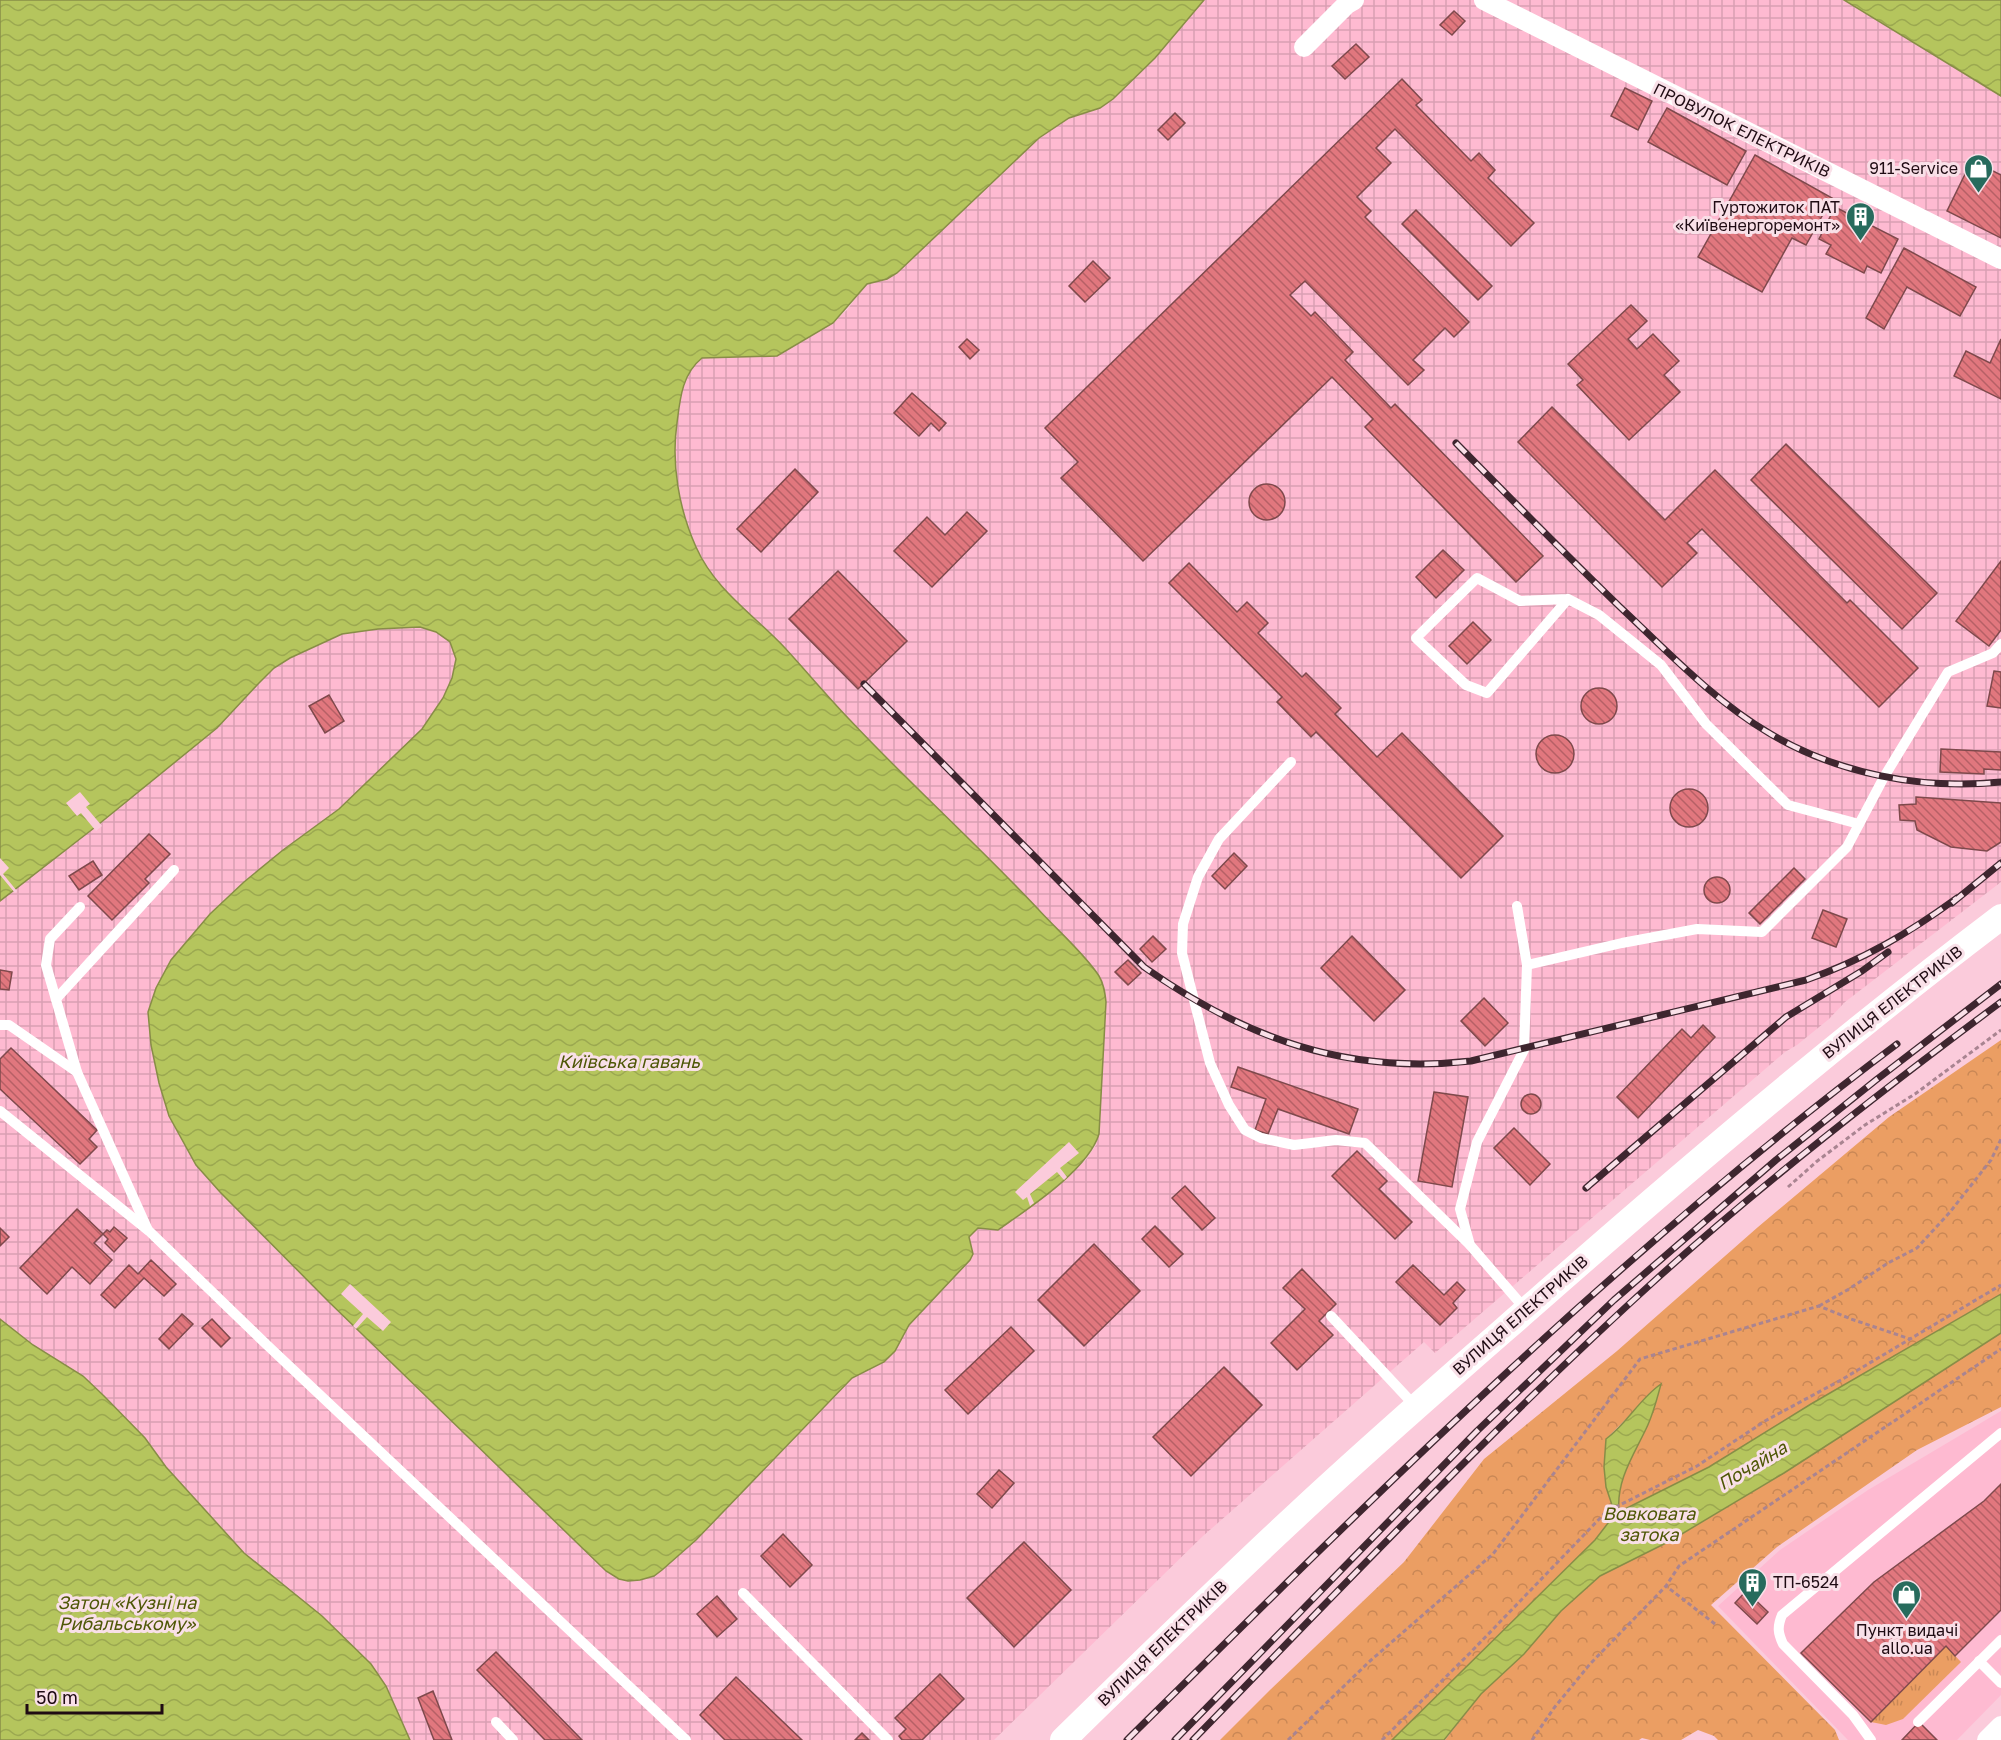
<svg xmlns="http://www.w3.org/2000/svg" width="2001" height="1740" font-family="'Golos Text',sans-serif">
  <defs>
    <pattern id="industrial-grid" width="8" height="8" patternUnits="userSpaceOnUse" patternTransform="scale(1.5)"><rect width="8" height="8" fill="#febad1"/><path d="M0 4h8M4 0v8" fill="none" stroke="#d99fb3"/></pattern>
    <pattern id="grass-tufts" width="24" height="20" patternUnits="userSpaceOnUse" patternTransform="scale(1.5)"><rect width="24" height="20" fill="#eb9e63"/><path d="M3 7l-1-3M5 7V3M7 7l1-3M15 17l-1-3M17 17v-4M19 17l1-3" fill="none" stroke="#c98755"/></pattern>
    <pattern id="forest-crowns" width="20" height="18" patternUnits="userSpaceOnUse" patternTransform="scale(1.5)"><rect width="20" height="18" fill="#eb9e63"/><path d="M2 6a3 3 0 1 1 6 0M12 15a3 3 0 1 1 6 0" fill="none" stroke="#c98755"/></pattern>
    <pattern id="water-waves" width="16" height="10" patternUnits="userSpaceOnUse" patternTransform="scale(1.5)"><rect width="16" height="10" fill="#b5c55d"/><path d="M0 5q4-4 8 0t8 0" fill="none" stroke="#9ba850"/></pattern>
    <pattern id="building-back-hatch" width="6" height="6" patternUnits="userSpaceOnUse" patternTransform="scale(1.5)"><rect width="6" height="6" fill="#e1777e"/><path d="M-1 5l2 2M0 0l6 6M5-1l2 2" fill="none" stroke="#b66066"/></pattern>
  </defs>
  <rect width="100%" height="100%" fill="#fbcbdb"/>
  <polygon fill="#febad1" points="2001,1411 2001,1695 1957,1740 1848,1740 1718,1606 1780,1550 1868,1490"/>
  <polygon fill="url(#industrial-grid)" points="1204,0 1844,0 2001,96 2001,882 1845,1002 1829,1019 1797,1045 1785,1052 1435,1353 1424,1342 1203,1536 994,1740 410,1740 386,1686 356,1649 295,1593 244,1553 165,1467 145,1438 104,1396 83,1376 33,1345 0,1319 0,901 94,828 217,728 258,684 274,668 290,658 342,634 378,629 420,627 436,632 450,642 456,659 452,678 443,698 422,729 339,809 283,850 210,914 151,1045 159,1083 169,1116 196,1165 275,1249 606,1571 696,1540 852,1378 884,1362 895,1351 909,1325 970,1259 973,1254 969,1236 973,1231 978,1228 998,1230 1085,1161 1096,1145 1106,1002 1105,989 1093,968 1028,899 850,720 783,646 737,604 714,577 696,548 681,504 675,463 675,436 681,395 686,376 693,365 702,358 777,356 833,323 847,310 863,288 873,281 887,279 897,273 1039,138 1069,118 1092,111 1155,58"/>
  <polygon fill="url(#grass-tufts)" points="1946,1646 1961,1662 1903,1719 1886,1725 1871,1722"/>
  <g fill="url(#forest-crowns)">
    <path d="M2001,1040V1294L1811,1404L1709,1467L1619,1512C1617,1477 1634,1456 1647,1425C1653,1412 1657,1399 1660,1385L1606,1439L1604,1467L1606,1487L1616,1514L1595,1540L1392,1740H1220L1270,1690L1404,1562L1484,1459L1617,1351L1758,1227L1889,1117Z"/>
    <polygon points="2001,1333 2001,1407 1917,1450 1777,1547 1711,1605 1835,1730 1839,1740 1718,1740 1714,1736 1698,1730 1681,1740 1650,1740 1642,1738 1639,1740 1445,1740 1481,1694 1524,1654 1561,1611 1600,1576 1670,1541 1784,1473"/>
  </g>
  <g fill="url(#water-waves)" stroke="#888d47" stroke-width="1.5">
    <path d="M0,0H1204L1155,58L1113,99L1100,108L1069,118L1039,138L897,273L887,279L867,284L833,323L777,356L702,358C682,374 680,399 677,423C671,464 679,509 696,547C715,590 754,615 785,648C807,672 827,696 849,719C910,784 977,844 1038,909C1056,929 1085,954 1099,976C1104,984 1105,993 1106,1002L1099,1134C1088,1170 1029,1208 998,1230L978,1228L969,1237L973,1254L970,1260L909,1325L895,1351L884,1362L852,1378L696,1540L662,1570L654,1576L640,1580L628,1581L619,1579L606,1571L329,1302L220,1192L196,1165L169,1116L159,1083L151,1045L148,1012L156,988L171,960L210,914L244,882L283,850L339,809L422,729L443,698L452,678L456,659L450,642L436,632L420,627L378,629L342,634L290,658L274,668L258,684L217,728L94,828L0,901Z"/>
    <polygon points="1844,0 2001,0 2001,96"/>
    <path d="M2001,1294V1333L1784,1473L1670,1541L1600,1576L1561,1611L1524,1654L1481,1694L1444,1740H1392L1595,1540L1615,1514L1606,1487L1604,1467L1606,1439C1627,1424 1639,1399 1661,1384C1657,1399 1653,1415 1646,1429C1633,1456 1616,1481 1619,1512L1709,1467L1811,1404Z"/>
    <polygon points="0,1319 33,1345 83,1376 104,1396 145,1438 166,1467 244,1553 322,1616 371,1664 386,1686 410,1740 0,1740"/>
  </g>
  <g fill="#fbcbdb">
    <polygon points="80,792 90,804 86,807 102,826 96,831 81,813 77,816 66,803"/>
    <polygon points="0,858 9,868 3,874 17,891 15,893 0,875"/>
    <polygon points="1069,1142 1079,1153 1060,1168 1067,1177 1064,1180 1057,1172 1030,1194 1034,1203 1030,1206 1027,1197 1023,1200 1015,1192"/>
    <polygon points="350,1284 391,1322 383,1331 367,1317 356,1329 353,1326 363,1314 341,1294"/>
  </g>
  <g fill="url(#building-back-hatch)" stroke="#7e494c" stroke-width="1.5">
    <polygon points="1454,11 1465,21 1452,35 1440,25"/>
    <polygon points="1356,44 1369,57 1345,79 1332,66"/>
    <polygon points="1402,79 1422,100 1416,105 1471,161 1479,153 1495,170 1488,178 1534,223 1511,246 1395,129 1376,148 1391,163 1357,197 1371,211 1365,217 1469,322 1454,337 1445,328 1413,360 1424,370 1408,385 1305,281 1290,295 1311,316 1315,312 1353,352 1345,360 1391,408 1395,404 1543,556 1516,582 1365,427 1373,419 1332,377 1143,561 1061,478 1078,462 1045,428"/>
    <polygon points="1625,88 1652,101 1638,130 1611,116"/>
    <polygon points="1667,108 1746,151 1727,185 1648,142"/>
    <polygon points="1175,113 1185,123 1168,140 1158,130"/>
    <polygon points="1755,155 1832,198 1806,245 1792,238 1762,292 1698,257"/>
    <polygon points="1972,160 2001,175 2001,238 1947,211"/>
    <polygon points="1835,207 1898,239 1881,273 1867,266 1864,273 1826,254 1831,245 1819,239"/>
    <polygon points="1416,210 1492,286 1478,300 1402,224"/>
    <polygon points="1904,248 1976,287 1960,316 1907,287 1884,329 1866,318"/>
    <polygon points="1093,261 1110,278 1085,302 1069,286"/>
    <polygon points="1631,305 1647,321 1628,339 1637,349 1653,334 1679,361 1664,375 1680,392 1629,440 1577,385 1583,380 1568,364"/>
    <polygon points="967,339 979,350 970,359 959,347"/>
    <polygon points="2001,339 2001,399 1954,376 1966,351 1990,363"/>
    <polygon points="912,393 946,423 939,431 931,423 919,436 894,413"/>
    <polygon points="1552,407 1665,520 1715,470 1847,603 1850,600 1918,668 1879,707 1702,529 1687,543 1697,553 1662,587 1518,442"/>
    <polygon points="1786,444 1937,593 1902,629 1751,480"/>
    <polygon points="795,469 818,492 761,552 737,529"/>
    <circle cx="1267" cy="502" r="18"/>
    <polygon points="967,512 987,531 932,587 894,551 927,517 945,535"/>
    <polygon points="1443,550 1464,570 1436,598 1416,577"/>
    <polygon points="2001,561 2001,630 1989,646 1956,621"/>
    <polygon points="1189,563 1237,612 1247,602 1268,623 1258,633 1302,677 1306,673 1341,708 1335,714 1377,757 1402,733 1503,836 1461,878 1316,732 1311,737 1277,702 1282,697 1169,583"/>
    <polygon points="838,571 907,641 858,689 789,619"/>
    <polygon points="1473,622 1491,640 1467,664 1449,646"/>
    <polygon points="1994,671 2001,672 2001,708 1987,706"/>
    <circle cx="1599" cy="706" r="18"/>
    <polygon points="329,695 344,721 325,733 309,706"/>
    <circle cx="1555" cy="754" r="19"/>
    <polygon points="1941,749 2001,752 2001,770 1984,769 1984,774 1940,772"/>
    <circle cx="1689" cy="808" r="19"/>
    <polygon points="1916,797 2001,803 2001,842 1987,851 1951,847 1917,830 1915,821 1900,820 1899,805 1916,804"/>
    <polygon points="149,834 170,854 145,879 149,883 112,920 88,896"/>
    <polygon points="1234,853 1247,866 1225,889 1212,876"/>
    <polygon points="93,861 102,875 79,890 69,876"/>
    <polygon points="1794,868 1805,879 1760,924 1749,913"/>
    <circle cx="1717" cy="890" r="13"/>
    <polygon points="1823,910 1847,919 1836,947 1812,938"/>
    <polygon points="1153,936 1166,949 1152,962 1140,949"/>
    <polygon points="1352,936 1405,990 1374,1021 1321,968"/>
    <polygon points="1128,960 1141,973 1128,985 1115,972"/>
    <polygon points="0,970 12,972 9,990 0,989"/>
    <polygon points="1484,998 1508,1023 1485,1046 1461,1021"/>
    <polygon points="1703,1025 1715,1037 1638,1118 1617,1097 1682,1029 1691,1038"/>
    <polygon points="11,1048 97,1130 89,1139 97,1147 80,1164 0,1089 0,1059"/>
    <polygon points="1238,1067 1358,1109 1349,1134 1278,1109 1268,1134 1255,1130 1266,1099 1231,1087"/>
    <polygon points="1434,1092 1468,1097 1452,1187 1418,1181"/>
    <circle cx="1531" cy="1104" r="10"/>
    <polygon points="1514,1128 1550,1164 1530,1185 1494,1148"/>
    <polygon points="1357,1151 1387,1181 1379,1189 1412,1222 1395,1239 1332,1176"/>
    <polygon points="1185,1186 1215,1218 1202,1230 1172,1198"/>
    <polygon points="77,1209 103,1234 94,1243 112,1260 90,1284 72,1267 47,1294 20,1268"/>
    <polygon points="1155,1226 1183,1254 1169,1267 1142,1239"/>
    <polygon points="114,1227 127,1238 114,1252 105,1243 108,1239 103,1234 107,1230 110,1232"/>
    <polygon points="0,1228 9,1237 0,1246"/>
    <polygon points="1094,1244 1140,1291 1084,1346 1038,1300"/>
    <polygon points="151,1260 176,1284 164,1296 144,1278 115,1308 101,1295 129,1265 138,1274"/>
    <polygon points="1413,1265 1444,1295 1457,1282 1465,1290 1453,1303 1457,1308 1440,1325 1396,1282"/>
    <polygon points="1302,1269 1336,1304 1319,1321 1333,1335 1297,1370 1271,1343 1305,1309 1283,1288"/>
    <polygon points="182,1314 193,1324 169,1349 159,1339"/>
    <polygon points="212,1319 230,1338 221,1347 202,1328"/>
    <polygon points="1011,1327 1034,1351 968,1414 945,1390"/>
    <polygon points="1224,1367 1262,1405 1191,1476 1153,1437"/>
    <polygon points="999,1470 1014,1483 992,1508 977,1494"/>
    <polygon points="2001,1484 2001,1610 1955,1656 1946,1646 1871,1722 1801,1653 1874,1582 1984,1501"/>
    <polygon points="783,1534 812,1565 790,1587 761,1556"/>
    <polygon points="1024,1542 1071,1590 1014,1647 967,1598"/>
    <polygon points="1746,1591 1768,1612 1757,1624 1735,1603"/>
    <polygon points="717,1596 737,1619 717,1637 697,1614"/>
    <polygon points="496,1652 582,1740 545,1740 477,1670"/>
    <polygon points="940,1674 964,1699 922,1740 902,1740 899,1736 906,1729 895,1718"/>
    <polygon points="736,1677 802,1740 725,1740 700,1715"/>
    <polygon points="433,1691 452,1740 434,1740 418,1698"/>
    <polygon points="1919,1722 1937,1740 1902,1740"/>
    <polygon points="862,1733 869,1740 855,1740"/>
  </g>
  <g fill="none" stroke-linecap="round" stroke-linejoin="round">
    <g stroke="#a98491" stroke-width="3" stroke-dasharray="4.5 3" stroke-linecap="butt">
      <polyline points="1788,1187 1816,1162 1865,1125 1915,1094 2001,1030"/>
      <polyline points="1819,1306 1849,1289 1888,1263 1917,1248 1950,1212 1991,1160 2001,1139"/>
      <polyline points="1715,1624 1666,1586 1679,1566 2001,1349"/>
      <polyline points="1288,1740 1370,1661 1493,1554 1640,1359 1819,1306 1851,1319 1910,1339"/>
      <polyline points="1382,1740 1470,1653 1606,1512 1697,1466 1765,1421 1841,1380 2001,1285"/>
      <polyline points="1532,1740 1554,1708 1590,1664 1666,1586"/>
    </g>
    <g stroke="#fff" stroke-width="10">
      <polyline points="1568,599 1520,601 1477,578 1416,638 1466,685 1487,693 1568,599 1599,615 1661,665 1706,724 1788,805 1859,824"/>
      <polyline points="1291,762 1219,839 1198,877 1183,924 1182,953 1210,1063 1229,1105 1245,1130 1261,1138 1294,1145 1336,1140 1365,1143 1470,1245"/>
      <polyline points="1517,906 1527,965 1524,1050 1477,1142 1460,1209 1470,1245 1526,1310"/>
      <polyline points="80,907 50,939 46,965 77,1072 147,1228"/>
      <polyline points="1527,965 1622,943 1697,929 1762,932 1847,847 1884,777 1948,672 1993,653 2001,644"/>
      <polyline points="56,999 174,870"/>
      <polyline points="0,1025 9,1025 77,1072"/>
      <polyline points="0,1111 149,1231 267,1345 686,1740"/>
      <polyline points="1331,1316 1416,1407"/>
      <polyline points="743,1593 888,1740"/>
      <polyline points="1979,1661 2001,1683"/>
      <polyline points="496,1722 513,1740"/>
      <polyline points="1918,1722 2001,1640"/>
      <path d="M1871,1740L1853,1715L1783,1644C1778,1633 1777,1627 1782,1615L2001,1433"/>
    </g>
    <g stroke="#fff" stroke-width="20">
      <polyline points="1484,0 2001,259"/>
      <polyline points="1304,47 1347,4 1354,0"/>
      <polyline points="1987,1740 2001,1726"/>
    </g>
    <path stroke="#fff" stroke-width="26" d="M1063,1740C1141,1664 1218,1588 1298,1514C1376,1441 1457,1371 1537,1301C1688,1168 1841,1038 2001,917"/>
    <defs>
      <g id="rail">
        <path d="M1456,443C1510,498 1564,553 1620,607C1667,651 1713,700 1769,733C1838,774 1921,790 2001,782"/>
        <path d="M864,684L1144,967C1245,1038 1346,1075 1471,1061L1806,980C1863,960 1909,933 1957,898"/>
        <polyline points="1952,903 2001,863"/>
        <polyline points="1586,1188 1786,1017 1862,971 1888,952"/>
        <path d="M1127,1740C1373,1497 1619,1252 1897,1044"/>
        <polyline points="1175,1740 1477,1431 1614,1300 1776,1160 1876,1080 2001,984"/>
        <path d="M1193,1740C1347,1582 1498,1422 1662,1274C1770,1177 1885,1088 2001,1002"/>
      </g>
    </defs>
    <use href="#rail" stroke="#3e262f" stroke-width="7"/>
    <use href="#rail" stroke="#f9e0e8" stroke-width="4.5" stroke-dasharray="14" stroke-linecap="butt"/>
  </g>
  <defs>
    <symbol id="shop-pin" viewBox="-11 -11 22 30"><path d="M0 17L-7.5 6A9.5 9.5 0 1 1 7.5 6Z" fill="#276b5d" stroke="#f9e0e8"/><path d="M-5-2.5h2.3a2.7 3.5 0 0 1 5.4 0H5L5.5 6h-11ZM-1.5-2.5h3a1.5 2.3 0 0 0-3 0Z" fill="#fff"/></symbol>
    <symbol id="building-pin" viewBox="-11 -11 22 30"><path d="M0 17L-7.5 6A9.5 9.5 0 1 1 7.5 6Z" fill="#276b5d" stroke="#f9e0e8"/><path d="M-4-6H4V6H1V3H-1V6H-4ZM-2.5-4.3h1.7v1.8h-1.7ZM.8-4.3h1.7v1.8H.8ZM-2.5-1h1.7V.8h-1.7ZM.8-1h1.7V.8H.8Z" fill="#fff"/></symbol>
  </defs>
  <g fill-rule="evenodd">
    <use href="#shop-pin" x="1962" y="152" width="33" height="45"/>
    <use href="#building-pin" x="1844" y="200" width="33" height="45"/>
    <use href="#building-pin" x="1736" y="1566" width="33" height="45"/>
    <use href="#shop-pin" x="1890" y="1578" width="33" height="45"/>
  </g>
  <g text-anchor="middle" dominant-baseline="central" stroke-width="6" stroke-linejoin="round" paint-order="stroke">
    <g font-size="16" fill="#1f0b13" stroke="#f9e0e8">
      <text transform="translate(1742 130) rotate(26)">ПРОВУЛОК ЕЛЕКТРИКІВ</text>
      <text transform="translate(1892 1002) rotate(-38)">ВУЛИЦЯ ЕЛЕКТРИКІВ</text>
      <text transform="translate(1520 1315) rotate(-41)">ВУЛИЦЯ ЕЛЕКТРИКІВ</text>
      <text transform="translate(1162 1643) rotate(-44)">ВУЛИЦЯ ЕЛЕКТРИКІВ</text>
    </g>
    <g font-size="16" fill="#1f0b13" stroke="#f9e0e8" text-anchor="end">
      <text x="1958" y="168">911-Service</text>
      <text x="1840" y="207">Гуртожиток ПАТ<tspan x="1840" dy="18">«Київенергоремонт»</tspan></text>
      <text x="1773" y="1582" text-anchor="start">ТП-6524</text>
      <text x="1907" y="1630" text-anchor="middle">Пункт видачі<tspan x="1907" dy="18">allo.ua</tspan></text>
    </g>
    <g font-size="18" font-style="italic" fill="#4e5706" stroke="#f9e0e8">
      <text x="629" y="1061">Київська гавань</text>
      <text transform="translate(1752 1465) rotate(-31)">Почайна</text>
      <text x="1649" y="1513">Вовковата<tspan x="1649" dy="21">затока</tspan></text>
      <text x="127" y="1602">Затон «Кузні на<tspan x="127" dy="21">Рибальському»</tspan></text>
    </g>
  </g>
  <path d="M27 1704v9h135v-9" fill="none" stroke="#1f0b13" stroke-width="3"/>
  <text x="36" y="1704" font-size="18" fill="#1f0b13" stroke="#f9e0e8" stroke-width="4.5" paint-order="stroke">50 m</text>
</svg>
